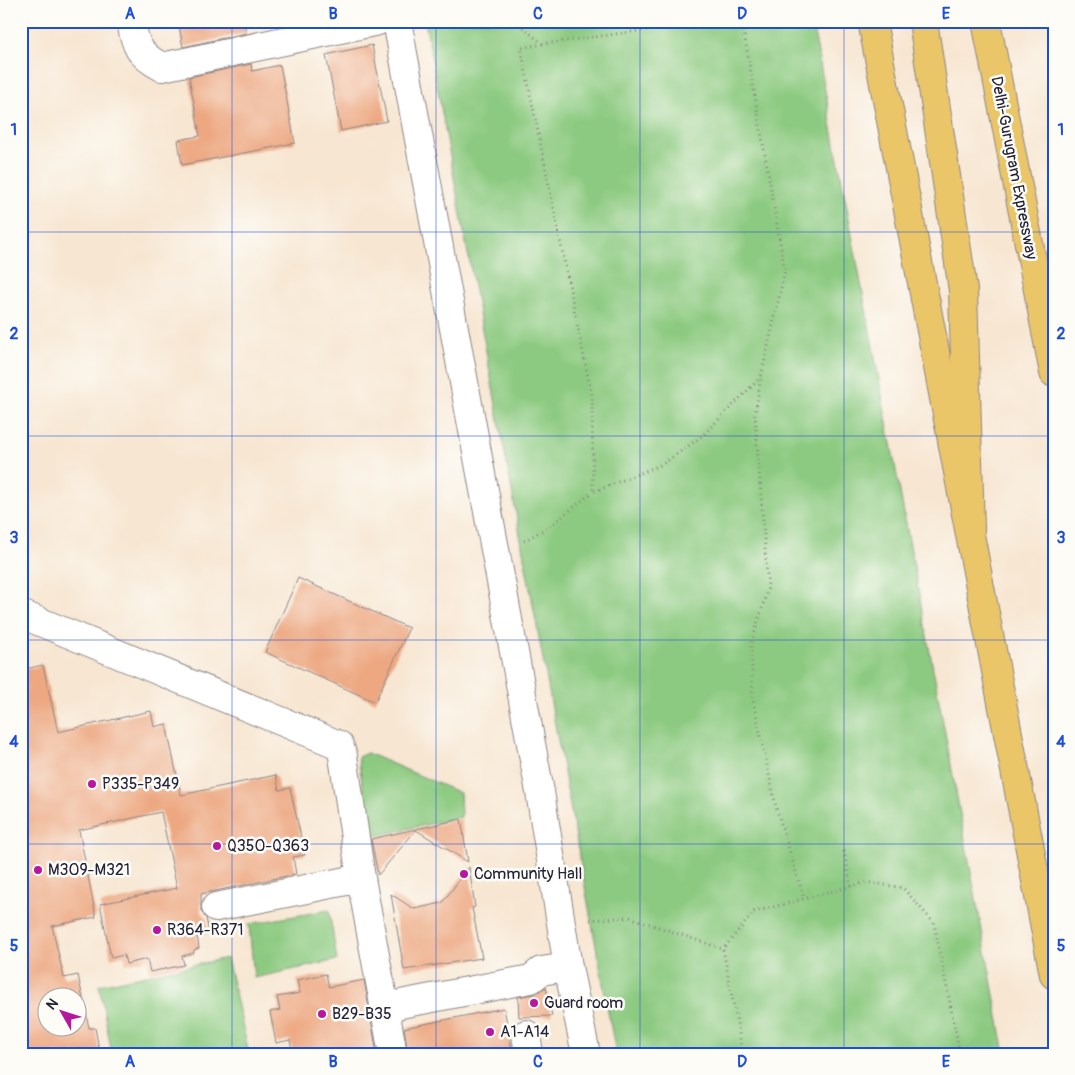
<svg xmlns="http://www.w3.org/2000/svg" width="1075" height="1075" font-family="Pangolin,sans-serif">
  <rect width="100%" height="100%" fill="#fdfcf7"/>
  <filter id="ink" filterUnits="userSpaceOnUse"><feTurbulence type="fractalNoise" baseFrequency=".02" numOctaves="2"/><feDisplacementMap in="SourceGraphic" scale="10" xChannelSelector="R" yChannelSelector="G"/><feConvolveMatrix kernelMatrix="1 2 1 2 8 2 1 2 1" color-interpolation-filters="sRGB"/></filter>
  <filter id="wash" filterUnits="userSpaceOnUse"><feTurbulence type="fractalNoise" baseFrequency=".0096" numOctaves="4" result="noise"/><feDisplacementMap in="SourceGraphic" scale="20" xChannelSelector="R" yChannelSelector="G"/><feGaussianBlur stdDeviation="1.12" result="paint"/><feColorMatrix in="noise" values="0 0 0 0 0 0 0 0 0 0 0 0 0 0 0 0 0 1.4 0 .05"/><feComposite in="paint" operator="in"/></filter>
  <g filter="url(#wash)">
    <rect width="100%" height="100%" fill="#f7e6d1"/>
    <g fill="#8dca81" stroke="#58765e">
      <polygon points="425,21 812,21 1005,1054 616,1054"/>
      <polygon points="367,753 460,793 461,817 371,837 358,757"/>
      <polygon points="329,910 337,960 254,978 249,924"/>
      <polygon points="227,958 249,1054 112,1054 99,985"/>
    </g>
    <g id="blocks">
      <g fill="#eda882" fill-rule="evenodd">
        <polygon points="178,21 244,21 246,33 183,47"/>
        <polygon points="372,45 387,121 341,131 326,55"/>
        <polygon points="251,64 252,71 280,65 295,143 182,165 178,140 200,136 189,77"/>
        <polygon points="298,578 409,628 375,702 265,652"/>
        <path d="M43,665L58,732L151,711L154,727L166,724L181,795L276,775L279,790L290,788L305,855L293,857L296,874L201,894V911L206,918L209,933L197,935L199,948L194,950V953L182,956L184,965L150,972L147,959L126,964L124,955L111,958L100,904L177,888L161,812L79,830L96,917L52,926L64,978L78,975L89,1028H95L100,1054H21V670ZM48,998H78V1028H48Z"/>
        <polygon points="461,819 468,862 416,830 378,875 371,839"/>
        <polygon points="469,867 475,907 472,908 482,958 404,970 391,894 414,909 442,903"/>
        <polygon points="326,974 329,987 364,980 377,1054 293,1054 290,1040 276,1043 270,1012 280,1010 277,997 300,993 297,980"/>
        <polygon points="546,987 552,1016 519,1017 518,997 534,994"/>
        <polygon points="504,1008 512,1050 495,1054 408,1054 404,1028"/>
      </g>
    </g>
  </g>
  <g filter="url(#ink)">
    <use href="#blocks" fill-opacity="0" stroke="#8c8486" stroke-width="1"/>
    <g fill="none" stroke-linecap="round" stroke-linejoin="round">
      <defs>
        <g id="minor">
          <path d="M131,21C135,46 139,55 162,67L378,21"/>
          <polyline points="397,21 540,792 568,967 586,1054"/>
          <polyline points="21,614 339,745 343,756 361,878 393,1054"/>
          <polyline points="216,907 361,878"/>
          <polyline points="385,1007 531,979 541,971 568,967"/>
          <polyline points="526,1034 529,1054"/>
        </g>
        <polyline id="major" points="872,21 1054,975"/>
        <g id="highway">
          <polyline points="923,21 963,290 970,529"/>
          <polyline points="986,21 1054,373"/>
        </g>
      </defs>
      <use href="#minor" stroke="#8c8486" stroke-width="30"/>
      <use href="#major" stroke="#8c8486" stroke-width="30"/>
      <use href="#highway" stroke="#8c8486" stroke-width="30"/>
      <g stroke="#8c8486" stroke-width="3" stroke-dasharray="1 4" stroke-linecap="butt">
        <polyline points="515,21 543,44 710,21"/>
        <polyline points="742,21 785,271 761,377 755,415 768,588 751,645 753,699 776,807 804,898"/>
        <polyline points="543,44 521,48 592,397 593,492 663,464 702,436 761,377"/>
        <polyline points="524,541 550,526 593,492"/>
        <polyline points="844,851 851,887"/>
        <polyline points="590,920 629,917 723,949"/>
        <polyline points="743,1054 723,949 754,912 867,882 903,888 934,923 960,1054"/>
      </g>
      <use href="#minor" stroke="#fff" stroke-width="28"/>
      <use href="#major" stroke="#eac669" stroke-width="28"/>
      <use href="#highway" stroke="#eac669" stroke-width="28"/>
    </g>
  </g>
  <path fill="none" stroke="#1d4ed8" stroke-width="1" stroke-opacity="0.55" d="M232,21V1054M436,21V1054M640,21V1054M844,21V1054M21,232H1054M21,436H1054M21,640H1054M21,844H1054"/>
  <g fill="#b5179e" stroke="#fdfcf7" stroke-width="2">
    <circle cx="92" cy="784" r="5"/>
    <circle cx="217" cy="846" r="5"/>
    <circle cx="38" cy="870" r="5"/>
    <circle cx="464" cy="874" r="5"/>
    <circle cx="157" cy="930" r="5"/>
    <circle cx="534" cy="1003" r="5"/>
    <circle cx="322" cy="1014" r="5"/>
    <circle cx="490" cy="1032" r="5"/>
  </g>
  <g text-anchor="middle" dominant-baseline="central" stroke-width="5" stroke-linejoin="round" paint-order="stroke">
    <g font-size="16" fill="#22223b" stroke="#fdfcf7">
      <text transform="translate(1014 168) rotate(79)">Delhi-Gurugram Expressway</text>
    </g>
    <g font-size="16" fill="#22223b" stroke="#fdfcf7" text-anchor="start">
      <text x="102" y="784">P335-P349</text>
      <text x="227" y="846">Q350-Q363</text>
      <text x="48" y="870">M309-M321</text>
      <text x="474" y="874">Community Hall</text>
      <text x="167" y="930">R364-R371</text>
      <text x="544" y="1003">Guard room</text>
      <text x="332" y="1014">B29-B35</text>
      <text x="500" y="1032">A1-A14</text>
    </g>
  </g>
  <rect width="1075" height="1075" fill="none" stroke="#fdfcf7" stroke-width="55"/>
  <g transform="translate(62 1012) rotate(309)"><circle r="24" fill="#fdfcf7" stroke="#a5a5ac"/>
  <path d="M0-4L9 19L0 12L-9 19Z" fill="#b5179e"/>
  <text y="-8" font-size="14" font-weight="bold" text-anchor="middle" fill="#22223b">N</text>
  </g>
  <rect x="28" y="28" width="1020" height="1020" fill="none" stroke="#1d4ed8" stroke-width="2"/>
  <g font-size="16" text-anchor="middle" font-weight="bold" fill="#1d4ed8">
    <text x="130" y="19">A</text>
    <text x="333" y="19">B</text>
    <text x="538" y="19">C</text>
    <text x="742" y="19">D</text>
    <text x="946" y="19">E</text>
    <text x="14" y="135">1</text>
    <text x="1061" y="135">1</text>
    <text x="14" y="339">2</text>
    <text x="1061" y="339">2</text>
    <text x="14" y="543">3</text>
    <text x="1061" y="543">3</text>
    <text x="14" y="747">4</text>
    <text x="1061" y="747">4</text>
    <text x="14" y="951">5</text>
    <text x="1061" y="951">5</text>
    <text x="130" y="1067">A</text>
    <text x="333" y="1067">B</text>
    <text x="538" y="1067">C</text>
    <text x="742" y="1067">D</text>
    <text x="946" y="1067">E</text>
  </g>
</svg>
